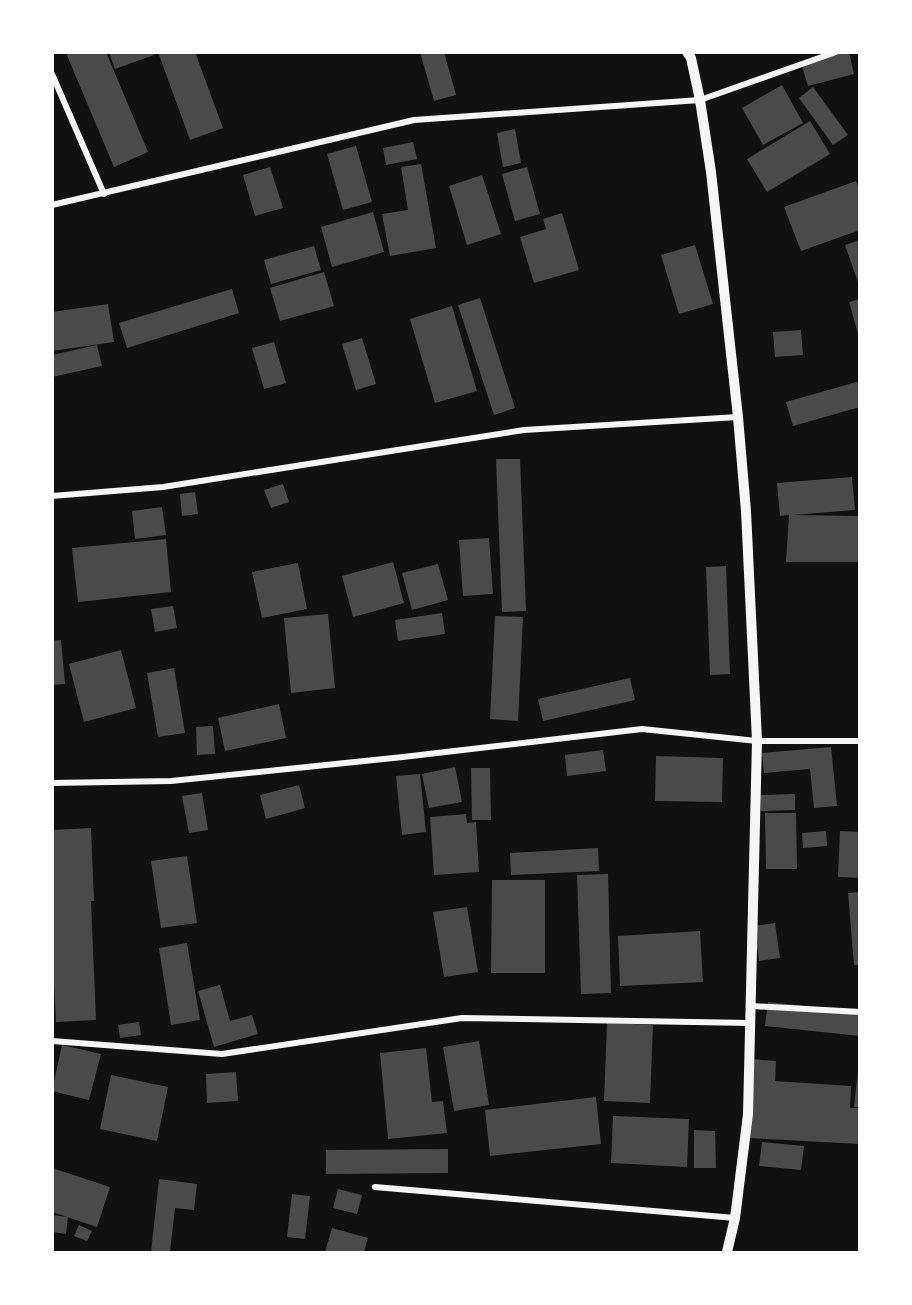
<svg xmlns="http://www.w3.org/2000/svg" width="912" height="1305" font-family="Montserrat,sans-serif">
  <rect width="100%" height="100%" fill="#111"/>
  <g fill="#4a4a4a">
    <polygon points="68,52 106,52 148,152 114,167 66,53"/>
    <polygon points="109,52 153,52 154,55 115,69"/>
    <polygon points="158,52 195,52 223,128 190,140"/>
    <polygon points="420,52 444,52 456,95 434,101"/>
    <polygon points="839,52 849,52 854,74 808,86 801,63"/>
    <polygon points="782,85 803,123 763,145 742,108"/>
    <polygon points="813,87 848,135 833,145 799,98"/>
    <polygon points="810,121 830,154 767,192 747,159"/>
    <polygon points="515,129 521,163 503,167 497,133"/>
    <polygon points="413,142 417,159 386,165 383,148"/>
    <polygon points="356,146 372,202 343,210 327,154"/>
    <polygon points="421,164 436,248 390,256 382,214 408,210 401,167"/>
    <polygon points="270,167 283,208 255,216 243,175"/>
    <polygon points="527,167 540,214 515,221 502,174"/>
    <polygon points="482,175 501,234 467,245 449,186"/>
    <polygon points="856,181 860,191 860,230 801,251 784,207"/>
    <polygon points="373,212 384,252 332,267 321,227"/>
    <polygon points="562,213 579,270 534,283 520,237 546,229 543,219"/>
    <polygon points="860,240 860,285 859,285 845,245"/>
    <polygon points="695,245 713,304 679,314 661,255"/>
    <polygon points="314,246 321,270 271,284 264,260"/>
    <polygon points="324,272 334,306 280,321 270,288"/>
    <polygon points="232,289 239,313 127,348 119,323"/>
    <polygon points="480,298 515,408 494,415 458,305"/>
    <polygon points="860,299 860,337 859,337 849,302"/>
    <polygon points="108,304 114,342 52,351 52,312"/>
    <polygon points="452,306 477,391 435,403 410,319"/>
    <polygon points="801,330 803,355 775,357 773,332"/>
    <polygon points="362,338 376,384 356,390 342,344"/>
    <polygon points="274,342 286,383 264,389 252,348"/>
    <polygon points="97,345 102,366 52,377 52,355"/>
    <polygon points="860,381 860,407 793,426 786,402"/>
    <polygon points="496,459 520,459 526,611 502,612"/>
    <polygon points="852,477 855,510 793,515 860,516 860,562 786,562 789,515 780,516 777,483"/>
    <polygon points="283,484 289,502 271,508 264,490"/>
    <polygon points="195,492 198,514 182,516 180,494"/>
    <polygon points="162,507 166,535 135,539 132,511"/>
    <polygon points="489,538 493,594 463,596 459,540"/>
    <polygon points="166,539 171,592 78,602 72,548"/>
    <polygon points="393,562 404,603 353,617 342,576"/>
    <polygon points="298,563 307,609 262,618 252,572"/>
    <polygon points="438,564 448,600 412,610 402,573"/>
    <polygon points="726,566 730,674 710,675 706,567"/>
    <polygon points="173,606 177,628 155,632 151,609"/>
    <polygon points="442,613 445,634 398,641 395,620"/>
    <polygon points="328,614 335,688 291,693 284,618"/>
    <polygon points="495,616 523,617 518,721 490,719"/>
    <polygon points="61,640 65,684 52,685 52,641"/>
    <polygon points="121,650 136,708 84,722 69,664"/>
    <polygon points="174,668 185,733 158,737 147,673"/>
    <polygon points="630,678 635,700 543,721 538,699"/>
    <polygon points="279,704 286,738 225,751 218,718"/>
    <polygon points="213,726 215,754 197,755 196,727"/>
    <polygon points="831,747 837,806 814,808 810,769 764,773 762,753"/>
    <polygon points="603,750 606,771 567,776 565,755"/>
    <polygon points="656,756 723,758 722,802 655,801"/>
    <polygon points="455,767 462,802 429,808 422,774"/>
    <polygon points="471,768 490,768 491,820 472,820"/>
    <polygon points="420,774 426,832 402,835 396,776"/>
    <polygon points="299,785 305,808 266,819 260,795"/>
    <polygon points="202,793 208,830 189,833 182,796"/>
    <polygon points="795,794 795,810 761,811 760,795"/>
    <polygon points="765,813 796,813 797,869 766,869"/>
    <polygon points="466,814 467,823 476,822 479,872 434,875 430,817"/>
    <polygon points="91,828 94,901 91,901 96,1020 56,1022 52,939 52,830"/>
    <polygon points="826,831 827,846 803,848 802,833"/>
    <polygon points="840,831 860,832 860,878 838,877"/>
    <polygon points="598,848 599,871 511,875 510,853"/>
    <polygon points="187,856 197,923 161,928 151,861"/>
    <polygon points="608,874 611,993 581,994 577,875"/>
    <polygon points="492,880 545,880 545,973 491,973"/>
    <polygon points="860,892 860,965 854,965 848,893"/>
    <polygon points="467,907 478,972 444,977 433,912"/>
    <polygon points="775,923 780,958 759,961 754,926"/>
    <polygon points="700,931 703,982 620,986 618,936"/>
    <polygon points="187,943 200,1020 171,1025 159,948"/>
    <polygon points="220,985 230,1021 252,1015 258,1034 214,1047 198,991"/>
    <polygon points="768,1002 860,1012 860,1036 765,1026"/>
    <polygon points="139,1022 141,1035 120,1038 118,1025"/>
    <polygon points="607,1023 653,1025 650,1103 604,1101"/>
    <polygon points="479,1041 489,1105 454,1111 443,1047"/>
    <polygon points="62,1045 101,1054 89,1100 52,1091"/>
    <polygon points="426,1048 432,1102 443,1101 447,1133 388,1139 380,1053"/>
    <polygon points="751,1059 776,1061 775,1081 851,1086 850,1108 860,1108 860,1144 748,1138"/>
    <polygon points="858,1071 860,1071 860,1107 854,1107"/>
    <polygon points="236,1072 238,1101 207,1103 206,1074"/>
    <polygon points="111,1075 168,1087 157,1141 100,1129"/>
    <polygon points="596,1097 601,1144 490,1156 485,1110"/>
    <polygon points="613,1116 689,1119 687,1167 611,1163"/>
    <polygon points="694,1130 715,1131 716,1168 694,1168"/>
    <polygon points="762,1142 804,1146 801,1170 759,1166"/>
    <polygon points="448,1149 448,1173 326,1174 326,1150"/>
    <polygon points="52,1168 110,1187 97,1227 52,1212"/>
    <polygon points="159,1179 197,1184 194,1210 175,1208 170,1252 151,1252"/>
    <polygon points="338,1189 362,1195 357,1214 333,1208"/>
    <polygon points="292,1194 310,1196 305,1239 287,1237"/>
    <polygon points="52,1215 68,1217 66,1234 52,1232"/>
    <polygon points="79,1225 92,1231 87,1241 74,1236"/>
    <polygon points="332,1228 368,1238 364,1252 325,1252"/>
  </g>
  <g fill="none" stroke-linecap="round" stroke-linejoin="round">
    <g stroke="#f5f5f5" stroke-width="6">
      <polyline points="52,74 104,194"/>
      <polyline points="52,205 414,120 700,100 836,52"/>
      <polyline points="52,496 163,487 524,430 738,417"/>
      <polyline points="52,783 171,781 403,757 642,729 757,741 860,741"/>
      <polyline points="751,1006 860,1012"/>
      <polyline points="52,1041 222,1054 462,1018 750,1023"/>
      <polyline points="375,1187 735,1218"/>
    </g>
    <polyline stroke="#f5f5f5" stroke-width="10" points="687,52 691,58 700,100 711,172 738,417 746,511 757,741 748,1114 735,1218 727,1252"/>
  </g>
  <rect width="912" height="1305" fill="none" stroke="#ffffff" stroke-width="108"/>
</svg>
